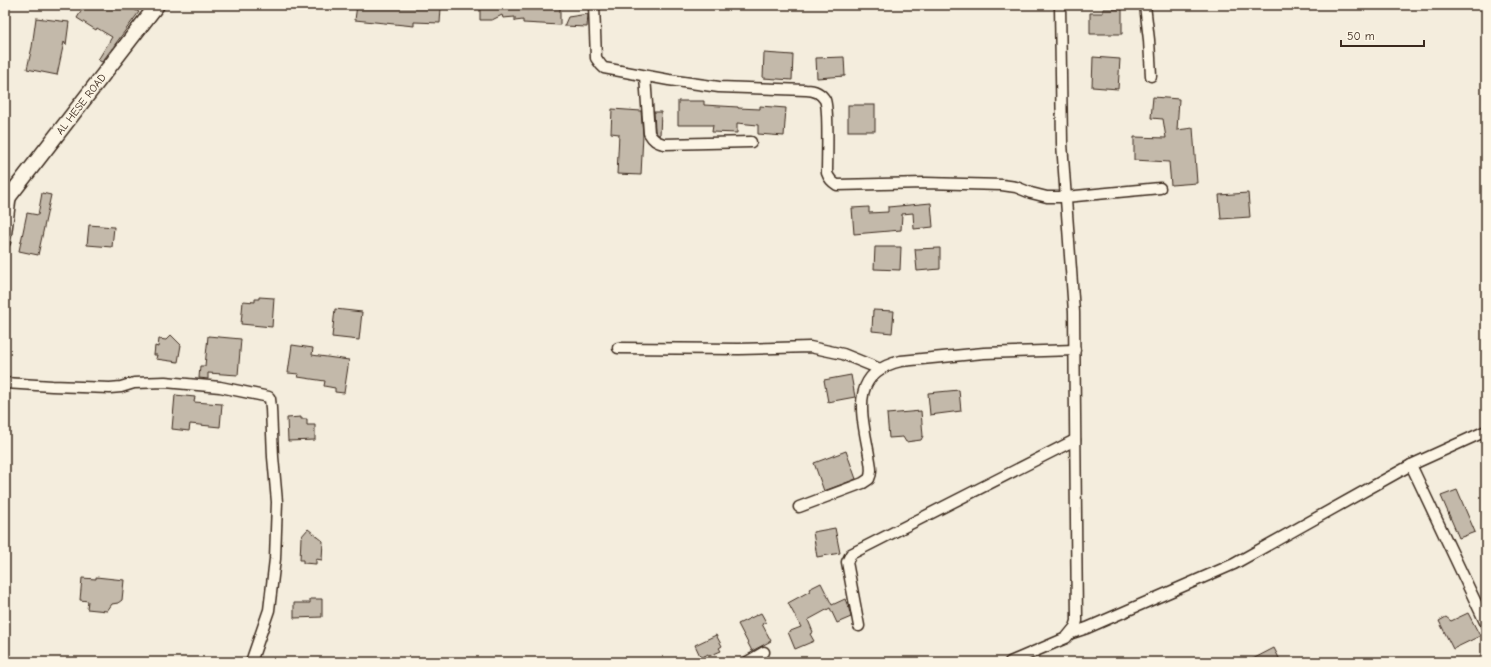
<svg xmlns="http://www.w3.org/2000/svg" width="1491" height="667" font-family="'Comic Neue',sans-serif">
  <rect width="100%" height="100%" fill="#f4eddd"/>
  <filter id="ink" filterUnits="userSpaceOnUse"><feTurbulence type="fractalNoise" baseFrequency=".025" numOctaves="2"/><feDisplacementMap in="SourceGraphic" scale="8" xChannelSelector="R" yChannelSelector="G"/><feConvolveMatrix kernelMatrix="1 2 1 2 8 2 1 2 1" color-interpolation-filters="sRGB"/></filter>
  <g filter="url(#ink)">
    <g fill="#c3b9aa" stroke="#3b2a1e">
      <polygon points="85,5 124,5 129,8 130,7 139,12 102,62 98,60 112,37 97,28 96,30 77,18"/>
      <polygon points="357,5 438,5 438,7 441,8 440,23 414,22 414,26 355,20"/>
      <polygon points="480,5 560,5 560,25 523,23 523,20 515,21 515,17 503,18 502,15 492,20 480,20"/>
      <polygon points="1103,9 1122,9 1122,34 1090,34 1090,13 1103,13"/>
      <polygon points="588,14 587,27 564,26 568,17"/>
      <polygon points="36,18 69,22 66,45 64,42 57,75 27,69 32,47"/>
      <polygon points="764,53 793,55 792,80 763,78"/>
      <polygon points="844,57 845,76 817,78 816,58"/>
      <polygon points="1093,57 1120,59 1118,89 1092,87"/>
      <polygon points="1153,97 1179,99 1177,130 1193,128 1197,183 1171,185 1169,162 1134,160 1134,137 1166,138 1163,119 1151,118"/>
      <polygon points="678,101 704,101 704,105 738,107 738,108 760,109 760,106 786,108 784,136 758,134 758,125 737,123 737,133 712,132 713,125 678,125"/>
      <rect x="848" y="105" width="27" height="26"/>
      <polygon points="612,109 641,111 643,134 641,175 617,174 619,134 611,133"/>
      <polygon points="654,112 661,112 660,135 658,135 655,131"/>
      <polygon points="42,193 51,195 38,255 19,251 27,213 38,215"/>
      <polygon points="1248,193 1250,217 1221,219 1219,195"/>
      <polygon points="931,203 933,227 914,229 913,213 902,214 901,230 854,234 852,208 869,207 869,213 888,212 888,207"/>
      <polygon points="89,225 114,227 112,247 87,245"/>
      <polygon points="875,247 901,247 900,270 874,269"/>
      <polygon points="940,248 940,269 917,271 915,249"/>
      <polygon points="259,297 274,298 272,327 241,324 243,301 255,302 255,299 259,299"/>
      <polygon points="335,309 362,312 359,340 332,337"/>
      <polygon points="873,310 894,311 892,333 872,331"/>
      <polygon points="171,335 181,345 178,362 156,359 157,355 154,355 155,346 158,347 159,339 166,340"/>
      <polygon points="208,336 241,339 238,375 208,373 208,379 199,378 200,366 205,366"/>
      <polygon points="292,345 313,348 312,355 349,360 344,393 335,392 335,388 324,386 325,381 298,377 299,374 288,373"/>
      <polygon points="851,375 855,397 828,402 824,380"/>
      <polygon points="959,390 961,411 930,415 928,393"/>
      <polygon points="175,395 195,397 194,402 222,404 220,427 190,424 189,431 172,429"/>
      <polygon points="921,411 923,436 921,440 906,442 903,437 889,438 887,414"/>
      <polygon points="301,417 301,419 307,419 307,425 315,425 315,440 288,441 287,418"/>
      <polygon points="846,451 856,479 824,491 814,463"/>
      <polygon points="1457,490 1475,532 1459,538 1441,496"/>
      <polygon points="835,528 840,553 817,557 813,532"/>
      <polygon points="308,529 323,541 322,560 316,559 316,564 303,563 303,560 300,560 301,537"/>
      <polygon points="96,577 124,580 122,600 118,603 112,604 107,611 87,609 88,601 80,600 82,578 96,579"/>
      <polygon points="821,583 832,605 845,599 849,609 851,617 837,623 830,608 808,620 813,632 810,634 814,641 795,649 788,632 801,627 788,603 810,591 809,589"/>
      <polygon points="310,599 322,599 322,617 294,618 294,603 310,603"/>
      <polygon points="761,613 766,622 762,624 771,641 752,651 738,624"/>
      <polygon points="1468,613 1480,636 1453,649 1439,621 1446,617 1451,621"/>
      <polygon points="716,635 722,646 719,648 721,651 709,656 708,654 701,658 695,645"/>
      <polygon points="1274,648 1281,662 1247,662"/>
    </g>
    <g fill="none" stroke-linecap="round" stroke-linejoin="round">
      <defs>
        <g id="street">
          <path d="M594,5L596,58L601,65L604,68L669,80L719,87L806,90C814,90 821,93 825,100C829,109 827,159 827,173C829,179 832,182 837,185L925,183L1002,185L1016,187L1031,193L1047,197H1065L1160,188"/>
          <polyline points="1145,5 1149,40 1151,76"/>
          <path d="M645,76L649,133C653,140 656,142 664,144L751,142"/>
          <polyline points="5,242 11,194"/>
          <polyline points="618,348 739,349 810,347 843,354 880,369"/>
          <polyline points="5,383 52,386 110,388 121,387 134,383 165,382 220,387 269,397 270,399 271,408 273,457 277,502 275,559 269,610 251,662"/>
          <polyline points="1411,465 1486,624"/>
          <path d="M799,507L863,483L869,479C873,471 870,463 869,455C862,415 848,373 901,361L984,353L1075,350"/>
          <polyline points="859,626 847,562 851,554 1075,440"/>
          <polyline points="1072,633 1087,628 1234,564 1411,465 1486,431"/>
          <polyline points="747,662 764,652"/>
          <polyline points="1010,662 1066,638 1075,627 1077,621 1074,312 1062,143 1060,5"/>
        </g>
        <g id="secondary">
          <path id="s1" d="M5,202L157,5"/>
        </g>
      </defs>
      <use href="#street" stroke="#3b2a1e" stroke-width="13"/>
      <use href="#secondary" stroke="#3b2a1e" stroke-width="17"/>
      <use href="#street" stroke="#fcf5e5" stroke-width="10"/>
      <use href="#secondary" stroke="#fcf5e5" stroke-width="14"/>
    </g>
  </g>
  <g text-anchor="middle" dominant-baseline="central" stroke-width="4" stroke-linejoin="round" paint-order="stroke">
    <g font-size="11" fill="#3b2a1e" stroke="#fcf5e5">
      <text stroke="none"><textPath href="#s1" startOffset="124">AL HESE ROAD</textPath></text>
    </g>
  </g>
  <rect width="1491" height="667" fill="none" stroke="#fcf5e5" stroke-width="20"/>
  <rect x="10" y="10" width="1471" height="647" fill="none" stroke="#3b2a1e" stroke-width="1.5" filter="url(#ink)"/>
  <path d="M1341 40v6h83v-6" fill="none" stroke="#3b2a1e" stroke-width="2"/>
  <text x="1347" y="40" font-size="12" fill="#3b2a1e" stroke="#fcf5e5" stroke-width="3" paint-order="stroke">50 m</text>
</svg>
